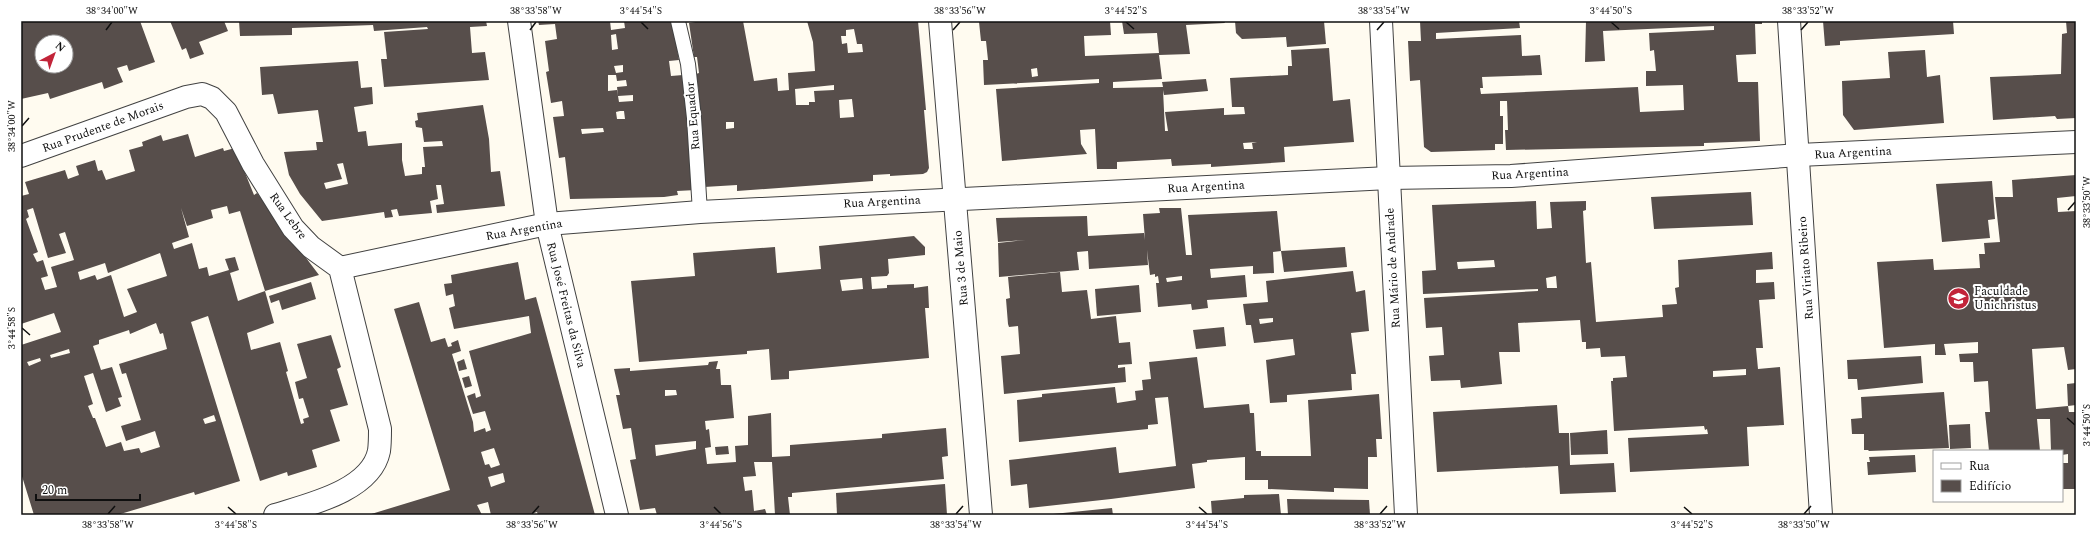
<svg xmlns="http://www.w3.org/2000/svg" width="2097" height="536" font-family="Spectral,serif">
  <rect width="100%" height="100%" fill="#fffbf0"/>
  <g fill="#574e4b" fill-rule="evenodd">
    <path d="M21,21H140L155,62L129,71L127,65L117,68L123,82L104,89L102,82L50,99L48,93L21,99ZM42,42H66V66H42Z"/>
    <polygon points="170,21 224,21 228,31 199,42 204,54 190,59 186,48 182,50"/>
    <polygon points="239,21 486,21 487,26 470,27 472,53 485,52 489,80 384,87 381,59 387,59 384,32 428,29 427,27 374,31 373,25 292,28 292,35 240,36"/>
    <path d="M538,21H610L611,30L625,28L624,21H672L679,60L669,61L671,76L683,75L696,190L677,191L678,195L664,197L570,199L565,157L559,158L553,117L564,116L562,101L551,103L546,72L549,71L545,41L557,39L555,24L539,25ZM616,34L618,49L612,50L611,35ZM623,65V72L616,73L614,66ZM608,75H616L617,81L626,80L627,86L617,87L618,96L633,95V101L619,102L617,90L608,91ZM620,111H624L625,119H617L616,112ZM603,128L604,132L582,134L581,129Z"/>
    <path d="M702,21H743L754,81L777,78L778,91L789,90L788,73L815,71L813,42L807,21H918L926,110H924L929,168L927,172L923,174L890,176V174L873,175V181L737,191V185L704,187L702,125H699L696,93L699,92L696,74L699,73L697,57H694L689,23ZM854,29L857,44H862L863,52L848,53L847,43L842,44L841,36H846V30ZM834,85V90L814,91L815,102H809V105H796L795,89ZM852,99L854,117L840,118L839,100ZM726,122H734V128L726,129Z"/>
    <path d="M971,21H1110L1111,35L1084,36L1085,56L1159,53L1157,33L1124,34L1122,21H1224L1225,23L1186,25L1190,54L1159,55L1162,79L1113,82V88L1163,87L1162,82L1206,79L1208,91L1164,95L1163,90L1165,131H1168L1165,112L1224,108V115L1245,114L1244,107H1232L1230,78L1288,75V66H1292L1291,50L1329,48L1333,101L1350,99L1354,142L1284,147L1285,162L1211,167V164L1172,166L1171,159L1117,162V169H1097L1095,129L1080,130L1081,144L1087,154L1002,161L996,89L1099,83V79L984,85L983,60H988L986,41H981L979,22ZM1037,68L1038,76L1032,77L1031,69ZM1257,142L1252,143L1253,149H1244L1243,143Z"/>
    <polygon points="1235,21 1324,21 1326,44 1287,47 1286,37 1242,39 1236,33"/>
    <polygon points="1420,21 1519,21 1520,28 1436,33 1436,39 1521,35 1522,56 1540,55 1542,75 1482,77 1483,88 1480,88 1481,94 1638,87 1640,112 1684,110 1683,85 1646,86 1646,71 1656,71 1654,50 1650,51 1649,33 1714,30 1714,26 1603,31 1605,61 1585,62 1586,21 1762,21 1762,24 1755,24 1756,54 1736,55 1738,82 1758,82 1760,141 1704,143 1704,146 1506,150 1505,130 1508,130 1507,101 1500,101 1500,116 1503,116 1503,144 1495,144 1495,150 1431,152 1424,147 1420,80 1410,81 1408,41 1421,41"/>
    <polygon points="1823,21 1953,21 1954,34 1840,41 1840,45 1825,46"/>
    <polygon points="2066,21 2076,21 2076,118 2057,119 2055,116 1993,120 1990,77 2061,74 2062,34 2067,33"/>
    <polygon points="1925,50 1927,77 1940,75 1944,123 1854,130 1843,115 1842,81 1890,78 1888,52"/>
    <path d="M358,61L361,88L372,87L373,104L354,107L358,132L366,131L368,146L402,143V160L405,176L422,174V167H425L423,147L443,146L442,141L424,142L422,128L416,127L415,121L418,120L417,113L483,105L489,139L491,172L500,171L505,206L437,213L436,205L444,204L441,185H436L438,199L430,201L432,213L399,216L397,209L391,210L393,217L385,218L384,212L322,221L300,194L289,175L284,152L317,150L316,142H323L318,110L278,114L273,94L262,95L260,67ZM343,163L348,184L326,189L324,183L342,179L337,164Z"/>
    <path d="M188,134L195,157L223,148L224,151L235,148L254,195L257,193L319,275L265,291L274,323L247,333L251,350L280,342L288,371L286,372L301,424L304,423L303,419L309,417L303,398L299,399L295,382L307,378L297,344L331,335L341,367L337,369L348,405L330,410L340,441L312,450L317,467L288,476L287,472L260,481L208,316L191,322L240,481L195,495L194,492L117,515H34L21,473V345L61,332L54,313L21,324V196L29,194L25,182L65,170L68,179L79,175L76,166L95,160L98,171L102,170L106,180L135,171L129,150L143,146L142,142L161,135L163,141ZM227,206L229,214L240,211L265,291L238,301L230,273L239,270L235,257L225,259L229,270L209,276L207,267L199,269L192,243L174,249L172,243L189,237L181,208L187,226L213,218L211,210ZM33,208L48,258L66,253L59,234L65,232L74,260L51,267L57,287L45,290L41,278L48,276L43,260L37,262L33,254L38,252L26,219L29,217L27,210ZM160,253L167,276L127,289L137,312L124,317L111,275L97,280L95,275L80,280L78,272L105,263L108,273ZM156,323L160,334L163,333L167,349L119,364L122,374L126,373L141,420L121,426L126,441L155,431L160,447L141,453L139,448L124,451L121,442L106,447L95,418H93L88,406L93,404L84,376L93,373L106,412L121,406L118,398L122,397L112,367L101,370L93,346L99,344V340L129,330L130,334ZM69,349L70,353L51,358L50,355ZM40,358L41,361L29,366L27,362ZM214,415L216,421L205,424L203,419Z"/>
    <polygon points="2076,175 2076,196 2057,198 2058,212 2076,211 2076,369 2068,370 2064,347 2032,349 2036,409 2068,406 2067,384 2076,383 2076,405 2068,406 2069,412 2076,412 2076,489 2062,489 2062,463 2068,463 2068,454 2062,455 2062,451 2051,451 2050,419 2037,419 2040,451 1989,451 1985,412 1990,412 1988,381 1974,382 1973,362 1960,362 1959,354 1978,353 1978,342 1944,344 1946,355 1935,355 1935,344 1884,348 1877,262 1933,259 1934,270 1980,268 1979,254 1985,254 1984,243 2000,242 1995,197 2013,197 2012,180"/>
    <polygon points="1992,181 1995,219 1988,220 1990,238 1942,242 1936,184"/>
    <polygon points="1751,192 1753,225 1654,229 1651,197"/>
    <path d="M1536,201L1537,229L1552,228L1550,202L1586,201V210L1583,211L1586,263L1591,262L1596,322L1663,317L1662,305L1677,304L1675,288L1679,287L1678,260L1772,252L1773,269L1756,270V283L1774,282L1775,299L1759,300L1763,348H1756L1758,369L1780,367L1784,425L1747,427L1749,466L1630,472L1628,438L1708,434L1707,429L1705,430L1704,426L1614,431L1611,381H1613V378L1627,377L1625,356L1601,357L1600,348L1586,349V342H1582L1580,320L1518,323L1520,352H1499L1502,384L1461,388L1460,380L1431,381L1429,356L1444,355L1442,327L1426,328L1424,298L1538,291V289L1423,294L1422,271L1436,270L1432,205ZM1494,260L1495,267L1458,269L1457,262ZM1556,276L1557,288H1547L1546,278ZM1746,369V375L1713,377V371Z"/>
    <path d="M1159,208H1181L1186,255H1192L1188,215L1277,211L1281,251L1273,252L1274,273L1253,274V266L1210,269L1211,278L1245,275L1247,297L1207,300L1208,308L1192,310L1191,304L1158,307L1156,283H1159L1158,276L1155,277V274L1150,275L1147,250L1148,265L1089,269L1088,251L1077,252L1079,270L999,277L998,243L1026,240L998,242L996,218L1087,216L1088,236L1144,233L1145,240L1143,214L1160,213ZM1182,276V280L1167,282L1166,278Z"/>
    <path d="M914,236L925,247V255L888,259L889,273L887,276L871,277L872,289L887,288V285L914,284V288L928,286L929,308H925L929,358L789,371V379L771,380L769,349L747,351V354L639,362L631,281L695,276L693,253L775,247L777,273L821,269L819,246ZM862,278L863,289L842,291L840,280Z"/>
    <polygon points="1345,247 1347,267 1284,272 1281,251"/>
    <path d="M518,262L525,300L536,297L595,515H538L537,512L528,515H491L488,502L477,505L482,515H368L450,490L394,309L419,302L431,342L445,338L448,347L452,346L451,343L458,340L461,351L452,354L473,422L474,432L485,428L486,432L491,430L485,411L473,414L467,396L475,393L476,398L481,396L469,351L531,333L529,316L454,329L449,308L455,306L453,294L446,296L444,284L452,283L451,275ZM494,448L500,465L491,468L489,464L485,465L481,452ZM503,473L505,482L491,487L488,477Z"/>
    <path d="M1353,271L1356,292L1365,290L1369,331L1351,333L1356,374H1351L1352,390L1287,395V402L1270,403L1266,360L1295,355L1293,339L1254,343L1251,325H1246L1243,304L1268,302L1266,281ZM1273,318V322L1260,324L1259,319Z"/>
    <polygon points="1060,272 1062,292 1087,290 1091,319 1116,316 1119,343 1130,342 1132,364 1118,365 1118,368 1125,367 1126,382 1004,394 1001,356 1020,354 1018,326 1009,327 1008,324 1006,299 1010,298 1008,277"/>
    <polygon points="311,282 316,299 282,310 279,300 271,303 269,296"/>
    <polygon points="1139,285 1141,312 1097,316 1095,289"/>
    <polygon points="1224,327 1226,346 1196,349 1193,330"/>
    <polygon points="1921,356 1923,383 1858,390 1857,379 1848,379 1847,360"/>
    <polygon points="1197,357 1204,408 1249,404 1250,413 1254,413 1256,451 1261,451 1261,456 1311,456 1308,400 1379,394 1382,439 1376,439 1377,457 1368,457 1368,489 1334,488 1334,492 1268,489 1268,480 1245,480 1245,457 1207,460 1207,462 1192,464 1195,488 1111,499 1029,508 1027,484 1011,486 1009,460 1116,447 1119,473 1176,466 1168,397 1155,398 1158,424 1148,425 1148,429 1019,442 1017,400 1042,397 1042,394 1115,387 1117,403 1136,400 1135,391 1143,390 1142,380 1151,379 1149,362"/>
    <polygon points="464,359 467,369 459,371 457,362"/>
    <path d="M718,361L716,369H720L721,385H731L734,418L705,421L706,430L709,429L711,447L705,448L707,464L736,462L735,446L748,445V416L771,413L772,457L790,456V445L882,438V434L946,428L948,456L942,457L944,479L792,493V497H788L790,515H775L772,462H754L756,476L743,477L745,491L752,490L754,511L765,509L767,515H657L655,508L640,510L630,460L636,459L631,428L623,429L616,395H620L614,369L630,368V371L708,365L709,362ZM665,390H676L677,395L665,396ZM696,441V449L656,456L655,445Z"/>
    <polygon points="469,376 472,386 465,388 462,378"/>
    <polygon points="1944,392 1949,448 1869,451 1868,450 1864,450 1864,434 1852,434 1851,419 1862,418 1861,397"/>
    <polygon points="1557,405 1559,433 1569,433 1570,465 1614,463 1616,492 1560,494 1558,466 1437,472 1433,412"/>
    <polygon points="1970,424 1971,448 1950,449 1949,425"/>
    <polygon points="1607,430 1608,454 1571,455 1570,433"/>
    <polygon points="728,446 729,454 716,455 715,447"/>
    <polygon points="1915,455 1916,472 1868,475 1867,462 1870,462 1869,457"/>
    <polygon points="945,484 947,515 837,515 836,493"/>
    <polygon points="1279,494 1281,515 1212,515 1211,501 1244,498 1244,495"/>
    <polygon points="1287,499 1369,500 1370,515 1288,515"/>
    <polygon points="1112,508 1113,515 1053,515 1053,514"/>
  </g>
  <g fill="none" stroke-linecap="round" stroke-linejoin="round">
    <defs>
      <polyline id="service" points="678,21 688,64 694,118 700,212"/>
      <g id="minor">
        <polyline points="519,21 547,224 617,515"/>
        <polyline points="940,21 981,515"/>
        <polyline points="1381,21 1406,515"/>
        <polyline points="1789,21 1821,515"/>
        <path d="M21,156L186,97L202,94L212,98L226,112L253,164L293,228L311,247L340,268L380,429C380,436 380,444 379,451C371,491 307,505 275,515"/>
        <polyline points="340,268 547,224 700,212 1389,178 1511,176 1799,155 2076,142"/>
      </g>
    </defs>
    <use href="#service" stroke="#424242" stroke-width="16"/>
    <use href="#minor" stroke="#424242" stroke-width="24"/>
    <use href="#service" stroke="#fff" stroke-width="14"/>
    <use href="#minor" stroke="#fff" stroke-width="22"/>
  </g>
  <path fill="none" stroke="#0f0f0f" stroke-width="1.5" d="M641,22L648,29M1126,22L1134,29M1611,22L1619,29M106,30L112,22M530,30L536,22M953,30L960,22M1377,30L1384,22M1801,30L1808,22M22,126L29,118M2068,210L2075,202M22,328L30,335M2067,418L2075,425M228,507L236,514M714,507L721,514M1199,507L1207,514M1684,507L1692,514M108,514L115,506M532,514L539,506M956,514L963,506M1380,514L1387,506M1804,514L1811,506"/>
  <defs>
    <symbol id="university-disc" viewBox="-11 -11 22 22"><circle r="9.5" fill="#c22439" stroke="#fff"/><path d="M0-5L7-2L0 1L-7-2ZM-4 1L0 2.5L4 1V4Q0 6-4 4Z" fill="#fff"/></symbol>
  </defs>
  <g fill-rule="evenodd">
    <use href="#university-disc" x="1946" y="286" width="25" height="25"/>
  </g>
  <g text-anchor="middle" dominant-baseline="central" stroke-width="4" stroke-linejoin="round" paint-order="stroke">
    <g font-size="12" fill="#0f0f0f" stroke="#fff">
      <text transform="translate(693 116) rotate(-95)">Rua Equador</text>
      <text transform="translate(103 127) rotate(-20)">Rua Prudente de Morais</text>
      <text transform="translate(1853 153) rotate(-3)">Rua Argentina</text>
      <text transform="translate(1530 174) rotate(-3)">Rua Argentina</text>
      <text transform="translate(1206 187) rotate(-3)">Rua Argentina</text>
      <text transform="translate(882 202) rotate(-3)">Rua Argentina</text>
      <text transform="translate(288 216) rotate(54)">Rua Lebre</text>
      <text transform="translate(524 230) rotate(-10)">Rua Argentina</text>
      <text transform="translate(961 268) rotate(-95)">Rua 3 de Maio</text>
      <text transform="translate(1393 268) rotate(-93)">Rua Mário de Andrade</text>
      <text transform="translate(1806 268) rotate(-94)">Rua Viriato Ribeiro</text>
      <text transform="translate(566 305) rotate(76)">Rua José Freitas da Silva</text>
    </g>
    <g font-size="12" fill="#0f0f0f" stroke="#fff" text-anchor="start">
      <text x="1974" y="291">Faculdade<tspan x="1974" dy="14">Unichristus</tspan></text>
    </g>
  </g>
  <rect width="2097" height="536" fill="none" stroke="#ffffff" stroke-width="44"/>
  <rect x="1933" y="450" width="130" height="52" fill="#ffffff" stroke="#9f9f9f"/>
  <rect x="1941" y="463" width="20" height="6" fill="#ffffff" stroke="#9f9f9f"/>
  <text x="1969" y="470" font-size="12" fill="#0f0f0f">Rua</text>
  <rect x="1941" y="480" width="20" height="12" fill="#574e4b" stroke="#9f9f9f"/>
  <text x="1969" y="490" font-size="12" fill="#0f0f0f">Edifício</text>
  <g transform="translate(54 54) rotate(41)"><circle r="19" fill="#ffffff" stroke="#9f9f9f"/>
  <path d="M0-3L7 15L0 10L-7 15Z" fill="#c22439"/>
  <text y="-6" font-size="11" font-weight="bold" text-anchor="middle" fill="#0f0f0f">N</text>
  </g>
  <path d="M36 494v6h104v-6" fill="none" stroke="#0f0f0f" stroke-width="2"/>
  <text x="42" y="494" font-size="12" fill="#0f0f0f" stroke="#ffffff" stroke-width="3" paint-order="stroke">20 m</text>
  <rect x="22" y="22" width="2053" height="492" fill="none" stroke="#0f0f0f" stroke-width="1.5"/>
  <g font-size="10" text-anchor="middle" fill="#0f0f0f">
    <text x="112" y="14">38°34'00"W</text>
    <text x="536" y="14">38°33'58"W</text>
    <text x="641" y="14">3°44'54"S</text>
    <text x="960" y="14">38°33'56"W</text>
    <text x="1126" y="14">3°44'52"S</text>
    <text x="1384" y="14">38°33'54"W</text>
    <text x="1611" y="14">3°44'50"S</text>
    <text x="1808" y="14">38°33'52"W</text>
    <text transform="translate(11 126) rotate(-90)" y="4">38°34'00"W</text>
    <text transform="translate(2086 202) rotate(-90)" y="4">38°33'50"W</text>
    <text transform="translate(11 328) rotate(-90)" y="4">3°44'58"S</text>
    <text transform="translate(2086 425) rotate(-90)" y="4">3°44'50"S</text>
    <text x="108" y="528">38°33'58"W</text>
    <text x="236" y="528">3°44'58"S</text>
    <text x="532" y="528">38°33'56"W</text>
    <text x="721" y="528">3°44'56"S</text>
    <text x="956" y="528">38°33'54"W</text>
    <text x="1207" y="528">3°44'54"S</text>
    <text x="1380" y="528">38°33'52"W</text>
    <text x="1692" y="528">3°44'52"S</text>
    <text x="1804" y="528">38°33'50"W</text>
  </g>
</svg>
